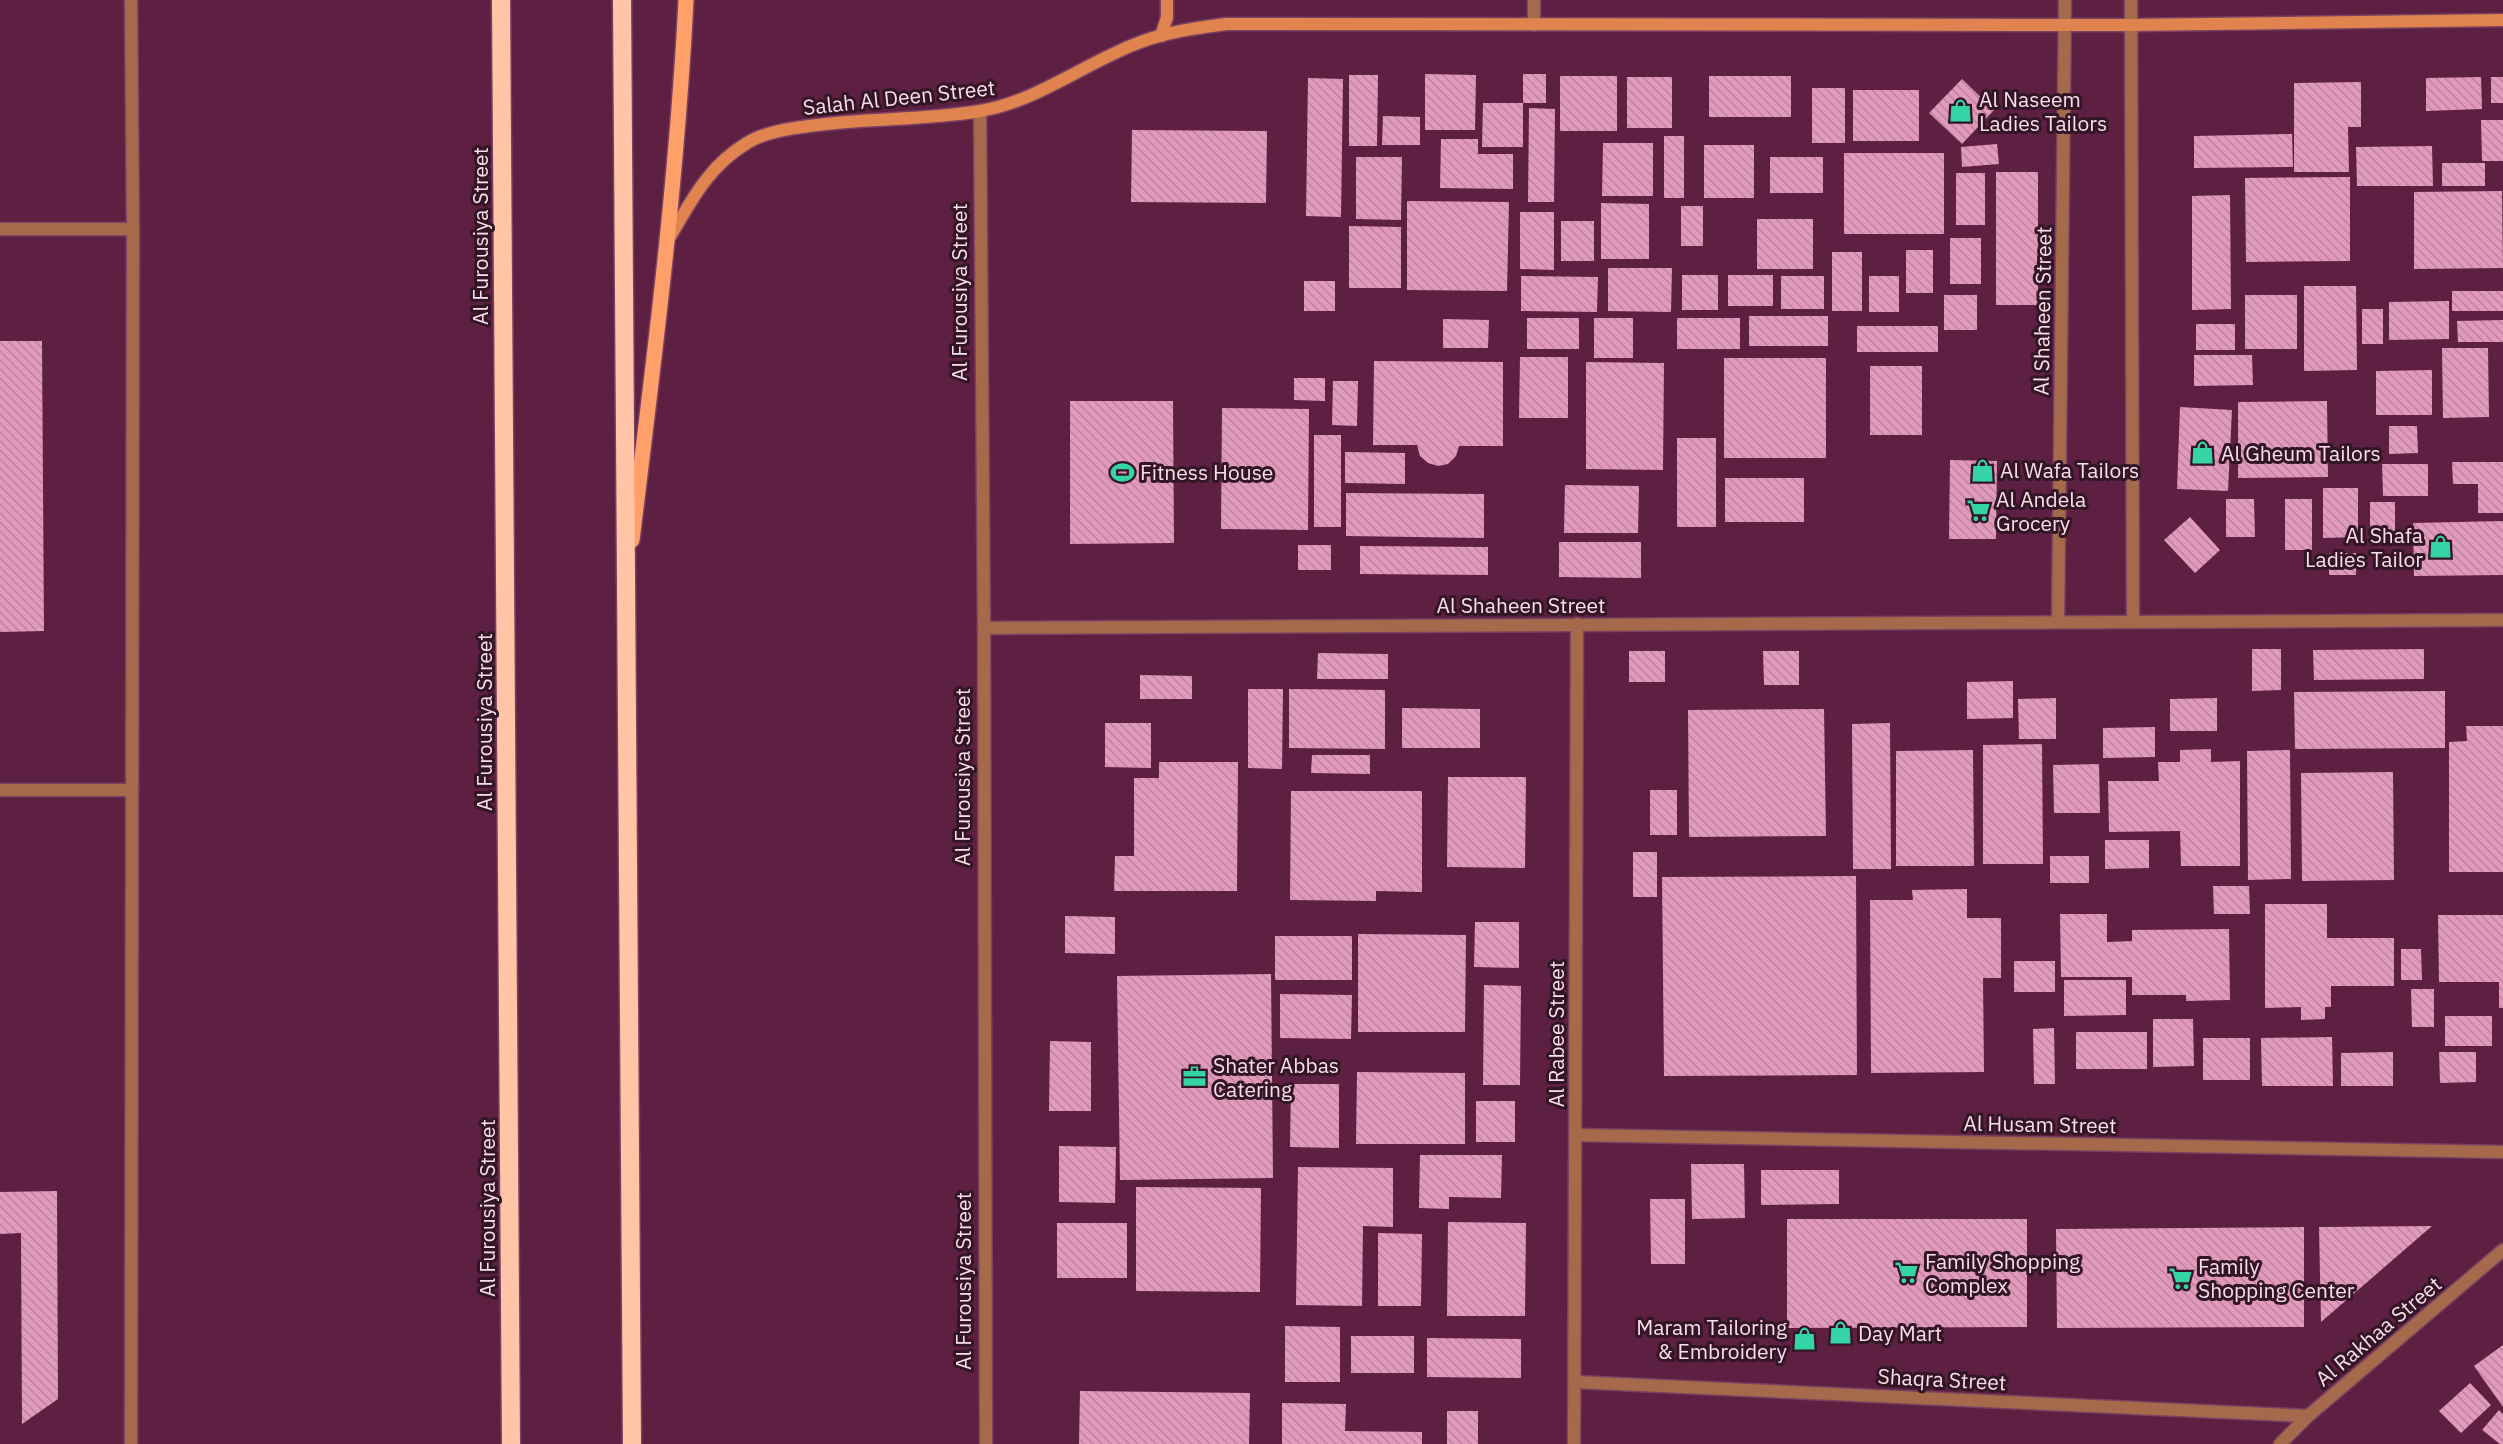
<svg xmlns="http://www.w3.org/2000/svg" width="2503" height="1444" font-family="'IBM Plex Sans',sans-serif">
  <defs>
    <pattern id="building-back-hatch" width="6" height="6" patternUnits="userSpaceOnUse" patternTransform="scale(1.5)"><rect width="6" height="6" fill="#e199bc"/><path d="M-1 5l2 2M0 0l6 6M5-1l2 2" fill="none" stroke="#bc839e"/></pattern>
  </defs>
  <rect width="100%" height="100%" fill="#5d2042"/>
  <g fill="url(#building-back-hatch)">
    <polygon points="1425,74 1476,75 1475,130 1425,130"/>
    <rect x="1523" y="74" width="23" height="29"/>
    <polygon points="1349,75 1378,75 1377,146 1349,146"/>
    <rect x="1560" y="76" width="57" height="55"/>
    <rect x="1709" y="76" width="82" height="41"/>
    <rect x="1627" y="77" width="45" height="51"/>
    <polygon points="2481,77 2482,109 2426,111 2426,78"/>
    <rect x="2491" y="77" width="12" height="26"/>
    <polygon points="1308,78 1343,79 1341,217 1306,216"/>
    <polygon points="1962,79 1994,110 1962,144 1929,113"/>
    <polygon points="2361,82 2361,127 2348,127 2349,172 2294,172 2294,83"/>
    <rect x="1812" y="88" width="33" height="55"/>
    <rect x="1853" y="90" width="66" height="51"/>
    <polygon points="1483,103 1523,103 1523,147 1482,147"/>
    <polygon points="1529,108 1555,109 1554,202 1528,202"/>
    <polygon points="1383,116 1420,117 1420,145 1382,145"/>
    <polygon points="2481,120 2503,120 2503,161 2482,161"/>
    <polygon points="1132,130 1267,131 1266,203 1131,202"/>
    <polygon points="2292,134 2293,167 2194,168 2194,136"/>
    <rect x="1664" y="136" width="20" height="62"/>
    <polygon points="1441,139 1478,139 1478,154 1513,154 1513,189 1440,188"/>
    <polygon points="1603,143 1653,143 1653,196 1602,196"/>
    <polygon points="1997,144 1999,164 1962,167 1961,147"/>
    <rect x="1704" y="145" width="50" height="53"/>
    <polygon points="2432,146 2433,186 2357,186 2356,147"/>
    <rect x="1844" y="153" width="100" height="81"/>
    <polygon points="1356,157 1402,157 1401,220 1356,219"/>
    <rect x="1770" y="157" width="53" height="36"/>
    <rect x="2442" y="163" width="43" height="23"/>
    <rect x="1996" y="172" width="42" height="133"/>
    <rect x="1956" y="173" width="29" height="52"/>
    <polygon points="2350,177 2350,261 2246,262 2245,178"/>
    <polygon points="2502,191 2503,268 2414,269 2414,192"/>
    <polygon points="2230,195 2231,309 2192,310 2192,196"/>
    <polygon points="1407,201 1509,202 1507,291 1407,290"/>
    <polygon points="1601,203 1649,204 1649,259 1601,259"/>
    <rect x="1681" y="206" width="22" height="40"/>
    <polygon points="1520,212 1554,212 1554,270 1520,269"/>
    <rect x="1757" y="219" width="56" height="50"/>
    <rect x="1561" y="221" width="33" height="40"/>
    <polygon points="1349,226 1401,227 1401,288 1349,288"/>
    <rect x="1950" y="238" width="31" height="46"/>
    <rect x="1906" y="250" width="27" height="43"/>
    <rect x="1832" y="252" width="30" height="59"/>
    <polygon points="1608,268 1672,268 1671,312 1608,311"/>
    <rect x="1682" y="275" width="36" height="35"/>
    <rect x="1728" y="275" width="45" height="31"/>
    <polygon points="1521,276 1598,277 1597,312 1521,311"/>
    <rect x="1781" y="276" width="43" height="33"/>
    <rect x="1869" y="276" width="30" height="36"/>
    <rect x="1304" y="281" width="31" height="30"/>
    <polygon points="2304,286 2356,286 2357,370 2304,371"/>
    <rect x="2452" y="291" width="51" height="20"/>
    <rect x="1944" y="295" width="33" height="35"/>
    <rect x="2245" y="295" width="52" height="54"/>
    <polygon points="2449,301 2449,339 2389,340 2389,302"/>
    <rect x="2362" y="309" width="21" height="35"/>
    <rect x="1749" y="316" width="79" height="30"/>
    <rect x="1527" y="318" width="52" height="31"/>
    <rect x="1594" y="318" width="39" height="40"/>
    <rect x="1677" y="318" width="63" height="31"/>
    <polygon points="1443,319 1489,320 1488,348 1443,348"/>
    <polygon points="2503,320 2503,342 2458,342 2457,321"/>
    <rect x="2196" y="324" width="39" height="26"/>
    <rect x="1857" y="326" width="81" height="26"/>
    <polygon points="0,341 42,341 44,631 0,632"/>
    <polygon points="2442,348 2488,348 2489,417 2443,418"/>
    <polygon points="2194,355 2252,355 2253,385 2194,386"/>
    <polygon points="1520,357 1568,357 1568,418 1519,418"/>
    <rect x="1724" y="358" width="102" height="100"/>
    <polygon points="1374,361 1503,362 1503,446 1459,446 1456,456 1448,464 1438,466 1428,463 1420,456 1417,445 1373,445"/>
    <polygon points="1586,362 1664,363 1663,470 1586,469"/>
    <rect x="1870" y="366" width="52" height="69"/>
    <polygon points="2432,370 2432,415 2376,415 2376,371"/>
    <polygon points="1294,378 1325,378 1325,401 1294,400"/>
    <polygon points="1333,381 1358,381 1357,426 1332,425"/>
    <polygon points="1070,401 1173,401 1174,543 1070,544"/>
    <polygon points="2327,401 2328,477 2238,478 2238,402"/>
    <polygon points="2180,407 2232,410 2228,491 2177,489"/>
    <polygon points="1222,408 1309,409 1308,530 1221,529"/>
    <polygon points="2389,426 2417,426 2418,453 2389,454"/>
    <rect x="1314" y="435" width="27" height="92"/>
    <rect x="1677" y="438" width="39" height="89"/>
    <polygon points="1345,452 1405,453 1405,484 1345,483"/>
    <polygon points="1950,460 1997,461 1996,539 1949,539"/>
    <polygon points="2452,462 2503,462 2503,513 2478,513 2478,484 2453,484"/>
    <polygon points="2382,464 2428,464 2428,496 2383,496"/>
    <rect x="1725" y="478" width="79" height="44"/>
    <polygon points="1565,485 1639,486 1638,533 1564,533"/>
    <polygon points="2323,488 2358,488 2358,537 2323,538"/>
    <polygon points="1346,493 1484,494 1484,538 1346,536"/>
    <polygon points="2226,499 2254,499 2255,537 2226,537"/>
    <rect x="2285" y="499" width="27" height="51"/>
    <rect x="2370" y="502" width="25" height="40"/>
    <polygon points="2190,517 2220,550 2195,573 2164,540"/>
    <polygon points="2503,521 2503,575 2414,576 2413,523"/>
    <polygon points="1559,542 1641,542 1641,578 1559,577"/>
    <rect x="1298" y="545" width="33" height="25"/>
    <polygon points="1360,546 1488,547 1488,575 1360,574"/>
    <rect x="2329" y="553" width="27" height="22"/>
    <polygon points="2252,649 2281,649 2281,690 2252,691"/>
    <polygon points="2424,649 2424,679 2314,680 2313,650"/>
    <rect x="1629" y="651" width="36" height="31"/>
    <polygon points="1763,651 1799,651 1799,685 1764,685"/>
    <polygon points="1318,653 1388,654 1388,679 1317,679"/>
    <polygon points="1140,675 1192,676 1192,699 1140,699"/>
    <polygon points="2013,681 2013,718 1967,719 1967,682"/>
    <polygon points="1248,689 1283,689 1282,769 1248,768"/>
    <polygon points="1289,689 1385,690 1385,749 1289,748"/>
    <polygon points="2445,691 2445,748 2295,749 2294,692"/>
    <polygon points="2056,698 2056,739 2019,739 2018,699"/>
    <polygon points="2217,698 2217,731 2170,731 2170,699"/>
    <polygon points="1402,708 1480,709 1480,748 1402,748"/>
    <polygon points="1824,709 1826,836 1689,837 1688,710"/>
    <polygon points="1105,723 1151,723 1151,768 1105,767"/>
    <polygon points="1890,723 1891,869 1853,869 1852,724"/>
    <polygon points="2466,726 2503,726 2503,872 2449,872 2449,742 2467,741"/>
    <polygon points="2155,727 2155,757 2103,758 2103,728"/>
    <polygon points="2042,744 2043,864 1983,864 1983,745"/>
    <polygon points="2211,749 2211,762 2240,761 2240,866 2181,866 2180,831 2109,832 2108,781 2159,781 2158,762 2180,762 2180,750"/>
    <polygon points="1973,750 1974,866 1896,866 1896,751"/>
    <polygon points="2290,750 2291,879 2248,880 2247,751"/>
    <polygon points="1312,755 1370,755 1370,774 1311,773"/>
    <polygon points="1159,762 1238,762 1237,891 1114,891 1115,856 1134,856 1134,778 1159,778"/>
    <polygon points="2099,764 2100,813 2054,813 2053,765"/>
    <polygon points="2393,772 2394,880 2302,881 2301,773"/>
    <polygon points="1448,777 1526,777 1525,868 1447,867"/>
    <rect x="1650" y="790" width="27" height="45"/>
    <polygon points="1291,791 1422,791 1422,892 1376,891 1376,901 1290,900"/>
    <polygon points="2105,840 2149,840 2149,868 2105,869"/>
    <rect x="1633" y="852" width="24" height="45"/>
    <rect x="2050" y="856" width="39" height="27"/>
    <polygon points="1856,876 1857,1075 1664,1076 1662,877"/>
    <polygon points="2213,886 2249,886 2250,914 2214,914"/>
    <polygon points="1967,889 1967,918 2001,918 2001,978 1983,978 1984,1072 1871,1073 1870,900 1913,900 1912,890"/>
    <polygon points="2265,904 2327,904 2327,938 2394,938 2394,986 2331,986 2331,1007 2325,1007 2325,1019 2301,1020 2301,1007 2265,1008"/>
    <polygon points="2060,914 2107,914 2107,942 2132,941 2132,930 2229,929 2230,1000 2186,1001 2186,995 2132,995 2132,977 2061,977"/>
    <polygon points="2438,915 2503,915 2503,1008 2499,1008 2499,982 2439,982"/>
    <polygon points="1065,916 1115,917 1115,954 1065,953"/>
    <polygon points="1475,922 1519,922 1519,968 1474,967"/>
    <polygon points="1358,934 1466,935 1465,1032 1358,1032"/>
    <rect x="1275" y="936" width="77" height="44"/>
    <polygon points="2401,949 2421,949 2422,980 2401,980"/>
    <rect x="2014" y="961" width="41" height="31"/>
    <polygon points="1271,974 1273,1178 1120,1180 1117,976"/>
    <polygon points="2064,980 2126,980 2126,1015 2064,1016"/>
    <polygon points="1484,985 1521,986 1520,1085 1483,1085"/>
    <polygon points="2411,989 2434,989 2434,1027 2412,1027"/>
    <polygon points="1280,994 1352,995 1351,1039 1280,1038"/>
    <rect x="2445" y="1016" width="47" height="30"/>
    <polygon points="2153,1019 2193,1019 2194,1066 2153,1067"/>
    <polygon points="2054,1028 2055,1084 2034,1084 2033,1029"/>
    <rect x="2076" y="1032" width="71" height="37"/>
    <polygon points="2332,1037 2333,1086 2262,1086 2261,1038"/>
    <rect x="2203" y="1038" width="47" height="42"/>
    <polygon points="1050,1041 1091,1042 1091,1111 1049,1111"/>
    <polygon points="2393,1052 2393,1086 2341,1086 2341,1053"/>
    <polygon points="2439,1052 2476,1052 2476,1082 2440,1083"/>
    <polygon points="1357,1072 1465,1073 1465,1144 1356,1144"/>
    <polygon points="1291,1084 1339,1084 1339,1148 1290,1147"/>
    <rect x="1476" y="1101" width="39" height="41"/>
    <polygon points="1059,1146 1116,1147 1115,1203 1059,1202"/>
    <polygon points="1420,1155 1502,1155 1501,1198 1449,1197 1449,1209 1419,1208"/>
    <polygon points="1691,1164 1744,1164 1745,1218 1692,1219"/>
    <polygon points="1298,1167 1393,1168 1393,1227 1363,1226 1362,1306 1296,1305"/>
    <polygon points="1761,1170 1839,1170 1839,1204 1761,1205"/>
    <polygon points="1136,1187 1261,1188 1260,1292 1136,1291"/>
    <polygon points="57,1191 58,1399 22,1424 21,1233 0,1234 0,1192"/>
    <polygon points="1650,1199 1685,1199 1685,1264 1651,1264"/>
    <polygon points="1787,1219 2027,1219 2027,1327 1787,1328"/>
    <polygon points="1448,1222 1526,1223 1525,1316 1447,1316"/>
    <rect x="1057" y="1223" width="70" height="55"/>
    <polygon points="2432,1226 2321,1322 2319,1227"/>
    <polygon points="2304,1227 2304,1327 2057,1328 2056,1229"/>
    <polygon points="1378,1233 1422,1234 1421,1306 1378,1306"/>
    <polygon points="1285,1326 1340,1327 1340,1382 1285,1382"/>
    <rect x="1351" y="1336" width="63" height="37"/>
    <polygon points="1427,1338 1521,1339 1521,1378 1427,1377"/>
    <polygon points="2503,1345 2503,1407 2474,1366"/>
    <polygon points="2470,1383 2491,1405 2461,1433 2439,1411"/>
    <polygon points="1080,1391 1250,1393 1249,1444 1079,1444"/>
    <polygon points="1282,1403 1346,1404 1345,1431 1422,1432 1422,1444 1282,1444"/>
    <polygon points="2499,1410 2503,1414 2503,1444 2500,1444 2482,1430"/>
    <rect x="1447" y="1411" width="31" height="33"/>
  </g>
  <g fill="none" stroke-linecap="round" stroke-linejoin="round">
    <defs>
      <g id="street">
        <polyline points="131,0 133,229 131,1444"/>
        <polyline points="1534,0 1534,25"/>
        <polyline points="2131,0 2133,622"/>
        <polyline points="980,111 984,628 986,1444"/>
        <polyline points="0,229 133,229"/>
        <polyline points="2058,622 2065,0"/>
        <polyline points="984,628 2503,620"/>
        <polyline points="0,790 132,790"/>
        <polyline points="1575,1135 2503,1152"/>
        <polyline points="1575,1382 2308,1416"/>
        <polyline points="1574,1444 1577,624"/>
        <polyline points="2280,1444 2308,1416 2503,1250"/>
      </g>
      <g id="secondary">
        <polyline points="1161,36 1167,17 1167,0"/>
        <path d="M668,240C691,202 707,167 747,143C766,131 794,128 817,125C871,118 926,120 980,111C1038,101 1083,64 1138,43C1166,32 1196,28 1226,24L2131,25L2503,20"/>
      </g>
      <path id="primary" d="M632,540C654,360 677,181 686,0"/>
      <g id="highway">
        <polyline points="501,0 511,1444"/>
        <polyline points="622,0 632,1444"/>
      </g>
    </defs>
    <use href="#street" stroke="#7a4260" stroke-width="15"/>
    <use href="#secondary" stroke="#7a4260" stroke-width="15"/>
    <use href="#primary" stroke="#7a4260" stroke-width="18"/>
    <use href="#highway" stroke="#7a4260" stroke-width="21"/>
    <use href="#street" stroke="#a56a4b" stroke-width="12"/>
    <use href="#secondary" stroke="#e0834f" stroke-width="12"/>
    <use href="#primary" stroke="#ff9f6a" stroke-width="15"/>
    <use href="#highway" stroke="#ffc5a6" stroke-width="18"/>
  </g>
  <defs>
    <symbol id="shop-bare" viewBox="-9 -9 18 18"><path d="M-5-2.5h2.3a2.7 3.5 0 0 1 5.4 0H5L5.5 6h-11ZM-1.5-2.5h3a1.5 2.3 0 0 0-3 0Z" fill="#35d4a7" stroke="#321625" stroke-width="2.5" paint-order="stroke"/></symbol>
    <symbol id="stadium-bare" viewBox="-9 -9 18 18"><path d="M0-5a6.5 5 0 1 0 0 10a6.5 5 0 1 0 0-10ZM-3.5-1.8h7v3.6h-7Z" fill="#35d4a7" stroke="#321625" stroke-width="2.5" paint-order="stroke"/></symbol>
    <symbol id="supermarket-bare" viewBox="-9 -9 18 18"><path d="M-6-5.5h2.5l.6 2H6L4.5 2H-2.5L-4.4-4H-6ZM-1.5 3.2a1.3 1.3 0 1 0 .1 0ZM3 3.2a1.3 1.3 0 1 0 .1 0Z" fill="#35d4a7" stroke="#321625" stroke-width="2.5" paint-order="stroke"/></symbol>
    <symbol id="office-bare" viewBox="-9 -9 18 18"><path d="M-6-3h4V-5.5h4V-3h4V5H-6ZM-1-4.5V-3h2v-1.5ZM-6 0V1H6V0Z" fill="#35d4a7" stroke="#321625" stroke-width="2.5" paint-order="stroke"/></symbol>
  </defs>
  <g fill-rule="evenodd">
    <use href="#shop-bare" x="1944" y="94" width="33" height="33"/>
    <use href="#shop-bare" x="2186" y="436" width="33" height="33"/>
    <use href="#shop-bare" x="1966" y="454" width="33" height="33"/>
    <use href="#stadium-bare" x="1106" y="456" width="33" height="33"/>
    <use href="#supermarket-bare" x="1962" y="494" width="33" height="33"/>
    <use href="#shop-bare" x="2424" y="530" width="33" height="33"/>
    <use href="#office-bare" x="1178" y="1060" width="33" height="33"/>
    <use href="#supermarket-bare" x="1890" y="1256" width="33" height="33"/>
    <use href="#supermarket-bare" x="2164" y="1262" width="33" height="33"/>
    <use href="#shop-bare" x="1824" y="1316" width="33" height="33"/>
    <use href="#shop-bare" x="1788" y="1322" width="33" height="33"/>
  </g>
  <g text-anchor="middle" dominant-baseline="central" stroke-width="6" stroke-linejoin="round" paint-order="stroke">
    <g font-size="21" fill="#fcddeb" stroke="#321625">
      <text transform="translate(899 97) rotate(-6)">Salah Al Deen Street</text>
      <text transform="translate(480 236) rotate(-90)">Al Furousiya Street</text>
      <text transform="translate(959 292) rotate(-90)">Al Furousiya Street</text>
      <text transform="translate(2042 311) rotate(-89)">Al Shaheen Street</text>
      <text x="1521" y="605">Al Shaheen Street</text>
      <text transform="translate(484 722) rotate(-90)">Al Furousiya Street</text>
      <text transform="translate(962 777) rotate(-90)">Al Furousiya Street</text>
      <text transform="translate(1556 1034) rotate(-90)">Al Rabee Street</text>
      <text transform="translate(2040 1124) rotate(1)">Al Husam Street</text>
      <text transform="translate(487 1208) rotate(-90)">Al Furousiya Street</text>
      <text transform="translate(963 1281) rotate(-90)">Al Furousiya Street</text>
      <text transform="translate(2378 1331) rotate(-40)">Al Rakhaa Street</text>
      <text transform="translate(1942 1379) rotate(3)">Shaqra Street</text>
    </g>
    <g font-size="21" fill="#fcddeb" stroke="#321625" text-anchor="start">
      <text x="1979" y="99">Al Naseem<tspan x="1979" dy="24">Ladies Tailors</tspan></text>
      <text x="2221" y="453">Al Gheum Tailors</text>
      <text x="2000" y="470">Al Wafa Tailors</text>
      <text x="1140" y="472">Fitness House</text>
      <text x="1996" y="499">Al Andela<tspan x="1996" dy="24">Grocery</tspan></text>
      <text x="2423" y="535" text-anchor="end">Al Shafa<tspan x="2423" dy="24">Ladies Tailor</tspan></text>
      <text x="1213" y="1065">Shater Abbas<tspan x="1213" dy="24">Catering</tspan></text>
      <text x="1925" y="1261">Family Shopping<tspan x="1925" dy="24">Complex</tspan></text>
      <text x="2198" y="1266">Family<tspan x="2198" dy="24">Shopping Center</tspan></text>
      <text x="1787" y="1327" text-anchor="end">Maram Tailoring<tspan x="1787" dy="24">&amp; Embroidery</tspan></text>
      <text x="1858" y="1333">Day Mart</text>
    </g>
  </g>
</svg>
